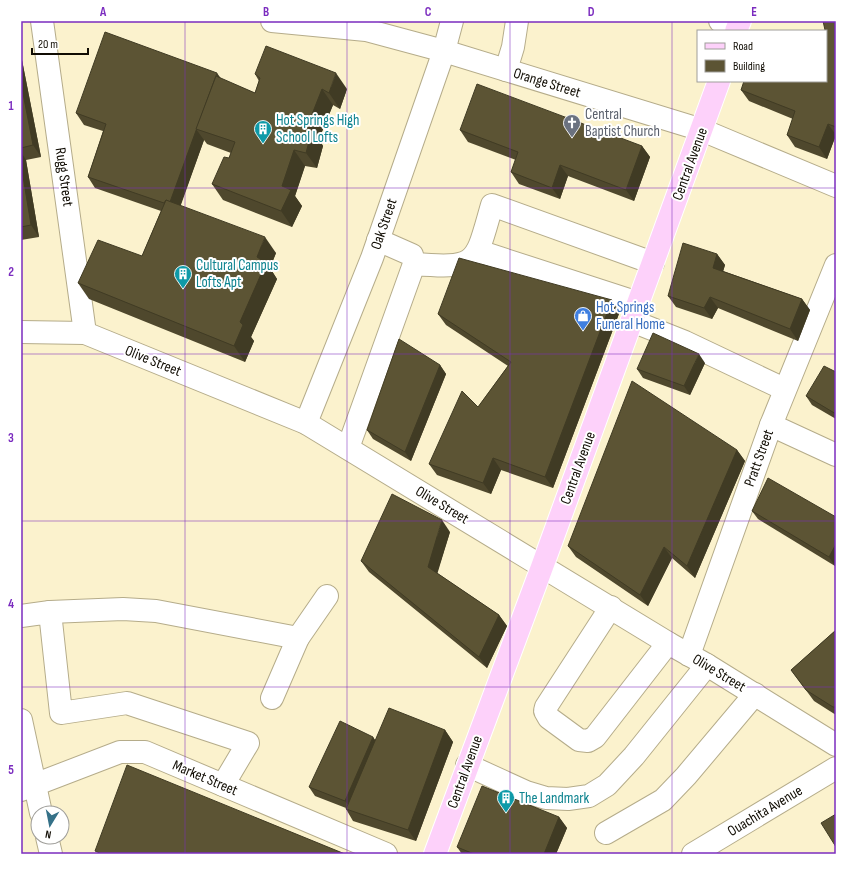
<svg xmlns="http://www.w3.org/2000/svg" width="857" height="875" font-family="'Sofia Sans Condensed',sans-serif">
  <rect width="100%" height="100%" fill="#fbf2cd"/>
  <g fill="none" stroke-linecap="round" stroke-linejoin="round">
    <defs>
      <g id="minor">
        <polyline points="42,21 85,333"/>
        <polyline points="272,21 366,30 444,51 702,130 836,186"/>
        <polyline points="720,21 737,28"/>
        <polyline points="506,70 513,47 517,21"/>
        <polyline points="478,251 638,303"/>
        <path d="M414,264C479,269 475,264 492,205L653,263"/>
        <polyline points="632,321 685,342 784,389"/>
        <polyline points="21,332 85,333 306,423 668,643 707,665 836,745"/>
        <polyline points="306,423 372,258 444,51 452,21"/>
        <polyline points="771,425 836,455"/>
        <polyline points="348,448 414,264 412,255 378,240"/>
        <polyline points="611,607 546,707 545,711 549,718 579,740 588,741 595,737 668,643"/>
        <polyline points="50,612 123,609 156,611 298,638 272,698"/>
        <polyline points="21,616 50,612 61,713 127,703 248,743 223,785"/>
        <polyline points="298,638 327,596"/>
        <polyline points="689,655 771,425 836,265"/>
        <polyline points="21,720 41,813"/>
        <polyline points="467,765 526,792 546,798 568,799 589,796 607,785 634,756 707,665"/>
        <polyline points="21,790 120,752 145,752 386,854"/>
        <polyline points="606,833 663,800 686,776 755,694"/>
        <polyline points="47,837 51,854"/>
        <polyline points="693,854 836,768"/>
      </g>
      <g id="major">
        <polyline points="736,31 740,21"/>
        <polyline points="435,854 542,567 719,81"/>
      </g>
    </defs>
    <use href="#minor" stroke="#b5ac8a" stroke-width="24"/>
    <use href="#major" stroke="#fff" stroke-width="24"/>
    <use href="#minor" stroke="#fff" stroke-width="22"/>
    <use href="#major" stroke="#fdd1fa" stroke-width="22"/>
  </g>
  <g fill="#4f482d">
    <polygon points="836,21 836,135 827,159 795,147 787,135 793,119 749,101 741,90 826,81 825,30"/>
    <polygon points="21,55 41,157 26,160 39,237 21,240"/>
    <polygon points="255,74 347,89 340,109 333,105 319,139 323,146 317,168 305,166 295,196 302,206 292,227 223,200 212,184 229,158 231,153 207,144 204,140 180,206 276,253 270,268 277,279 251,337 254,341 245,362 89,299 78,283 142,256 161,211 95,188 88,177 103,131 84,125 76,113 221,79 255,93 259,81"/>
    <polygon points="460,130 642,146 650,157 634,201 568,176 560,199 519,184 511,172 516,160 468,142"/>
    <polygon points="717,254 725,265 723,271 802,299 810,310 798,341 718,308 712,319 676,307 668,296"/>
    <polygon points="620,311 553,488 501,470 491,494 437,475 429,464 478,407 508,366 446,325 438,314"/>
    <polygon points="705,363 690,395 643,378 637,369"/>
    <polygon points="440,365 446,374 411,461 373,439 367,430"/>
    <polygon points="836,372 836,419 812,405 806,396"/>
    <polygon points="737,450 745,461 695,578 672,558 648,606 576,557 568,546"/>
    <polygon points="752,511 836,517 836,563 835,566 758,519"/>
    <polygon points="450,532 437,573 499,615 507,626 487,668 369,572 361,561"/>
    <polygon points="836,630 836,715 814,701 791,670"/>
    <polygon points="445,730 453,742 416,841 353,821 346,809 346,808 315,796 309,787 373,737 375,740"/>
    <polygon points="559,817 567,828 556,854 462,854 457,847"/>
  </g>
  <g fill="#403b24">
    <polygon points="21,55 41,157 33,145 21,83"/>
    <polygon points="217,73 225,84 196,129"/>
    <polygon points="336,73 347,89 340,109 329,93"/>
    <polygon points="322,89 333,105 319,139 323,146 317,168 306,153 307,127"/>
    <polygon points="828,124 836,135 827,159 819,147"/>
    <polygon points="196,129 204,140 177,216 169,205"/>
    <polygon points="642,146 650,157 634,201 626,190"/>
    <polygon points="294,150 305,166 295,196 302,206 292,227 281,211 282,186"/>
    <polygon points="21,152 26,160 39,237 31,225 21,164"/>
    <polygon points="560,165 568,176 560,199 552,188"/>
    <polygon points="265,237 276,253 270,268 277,279 251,337 254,341 245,362 234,346 240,322 257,257"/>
    <polygon points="717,254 725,265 721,279 713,268"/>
    <polygon points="710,297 718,308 712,319 704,308"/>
    <polygon points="802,299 810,310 798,341 790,329"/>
    <polygon points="612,300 620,311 553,488 545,477"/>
    <polygon points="699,354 705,363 690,395 684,386"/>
    <polygon points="440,365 446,374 411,461 405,452"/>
    <polygon points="737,450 745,461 695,578 687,566"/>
    <polygon points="493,458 501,470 491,494 483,483"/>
    <polygon points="442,520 450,532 436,578 428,567"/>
    <polygon points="836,544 836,563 835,566 829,557"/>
    <polygon points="664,547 672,558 648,606 640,595"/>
    <polygon points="499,615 507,626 487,668 479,657"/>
    <polygon points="445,730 453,742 416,841 408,830"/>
    <polygon points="373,737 379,746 351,809 345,801"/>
    <polygon points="559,817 567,828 556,854 544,854"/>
  </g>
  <g fill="#5c5434" stroke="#403b24">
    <polygon points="823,21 836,21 836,127 828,124 819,147 787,135 795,111 741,90 744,81 826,81 826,31 824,31 825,30"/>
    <polygon points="105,32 217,73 170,202 166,200 164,203 88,177 106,124 76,113"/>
    <polygon points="266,46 336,73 329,93 322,89 307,127 312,130 306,153 294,150 282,186 291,190 281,211 212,184 224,157 229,158 235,142 196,129 216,76 255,93 260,78 255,74"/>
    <polygon points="21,83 33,145 21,148"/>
    <polygon points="477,84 642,146 626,190 560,165 552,188 511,172 518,152 460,130"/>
    <polygon points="21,164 31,225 21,227"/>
    <polygon points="166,200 265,237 257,257 266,263 240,322 243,325 234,346 78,283 98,240 142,256"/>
    <polygon points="683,243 717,254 713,268 802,299 790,329 710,297 704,308 668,296"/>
    <polygon points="459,258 612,300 545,477 493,458 483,483 429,464 462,391 478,407 511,362 438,314"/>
    <polygon points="653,333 699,354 684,386 637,369"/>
    <polygon points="399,339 440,365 405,452 367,430"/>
    <polygon points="824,366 836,372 836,414 806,396"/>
    <polygon points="632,381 737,450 687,566 664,547 640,595 568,546"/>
    <polygon points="768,478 836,517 836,544 829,557 752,511"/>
    <polygon points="392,494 442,520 428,567 499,615 479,657 361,561"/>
    <polygon points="836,630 836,707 833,707 806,690 791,670"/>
    <polygon points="389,708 445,730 408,830 346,809"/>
    <polygon points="340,721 373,737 345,801 309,787"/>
    <polygon points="127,765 345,854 102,854 95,851"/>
    <polygon points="482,786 559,817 544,854 474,854 457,847"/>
    <polygon points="836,814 836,847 821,823"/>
  </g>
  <path fill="none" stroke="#7b2cbf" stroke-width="1" stroke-opacity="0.55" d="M185,21V854M347,21V854M510,21V854M672,21V854M21,188H836M21,354H836M21,521H836M21,687H836"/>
  <defs>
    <symbol id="church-pin" viewBox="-11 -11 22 30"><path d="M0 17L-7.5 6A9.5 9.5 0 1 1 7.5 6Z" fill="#6b7280" stroke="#fff"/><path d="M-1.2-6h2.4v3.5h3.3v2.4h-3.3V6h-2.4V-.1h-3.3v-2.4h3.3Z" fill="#fff"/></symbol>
    <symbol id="building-pin" viewBox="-11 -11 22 30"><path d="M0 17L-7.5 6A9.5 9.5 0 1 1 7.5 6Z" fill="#0f9aa8" stroke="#fff"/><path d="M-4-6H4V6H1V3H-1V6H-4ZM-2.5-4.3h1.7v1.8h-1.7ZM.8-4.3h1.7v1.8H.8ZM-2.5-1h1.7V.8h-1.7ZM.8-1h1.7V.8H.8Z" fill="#fff"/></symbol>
    <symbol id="shop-pin" viewBox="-11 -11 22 30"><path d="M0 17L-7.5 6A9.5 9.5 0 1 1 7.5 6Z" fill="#3f7fe0" stroke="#fff"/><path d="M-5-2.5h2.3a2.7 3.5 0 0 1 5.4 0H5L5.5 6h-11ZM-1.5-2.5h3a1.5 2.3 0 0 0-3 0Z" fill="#fff"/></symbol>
  </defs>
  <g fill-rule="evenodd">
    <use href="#church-pin" x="562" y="113" width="20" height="27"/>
    <use href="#building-pin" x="253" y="119" width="20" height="27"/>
    <use href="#building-pin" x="173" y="264" width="20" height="27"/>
    <use href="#shop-pin" x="573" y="306" width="20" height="27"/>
    <use href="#building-pin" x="496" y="788" width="20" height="27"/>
  </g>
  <g text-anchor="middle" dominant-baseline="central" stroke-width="4" stroke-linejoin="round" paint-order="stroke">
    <g font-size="15" fill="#100c03" stroke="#fff">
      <text transform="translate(547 83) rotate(17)">Orange Street</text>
      <text transform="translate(690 164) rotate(-70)">Central Avenue</text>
      <text transform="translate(64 177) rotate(82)">Rugg Street</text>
      <text transform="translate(384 224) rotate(-71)">Oak Street</text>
      <text transform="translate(153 361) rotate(22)">Olive Street</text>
      <text transform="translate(759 458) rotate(-70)">Pratt Street</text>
      <text transform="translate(578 468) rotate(-70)">Central Avenue</text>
      <text transform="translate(442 505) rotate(31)">Olive Street</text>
      <text transform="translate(719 673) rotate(31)">Olive Street</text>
      <text transform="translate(465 772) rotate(-70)">Central Avenue</text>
      <text transform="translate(205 778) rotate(23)">Market Street</text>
      <text transform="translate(765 811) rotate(-31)">Ouachita Avenue</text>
    </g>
    <g font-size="15" fill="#5b616d" stroke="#fff" text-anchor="start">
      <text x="585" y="114">Central<tspan x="585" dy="17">Baptist Church</tspan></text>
    </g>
    <g font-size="15" fill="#0d838f" stroke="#fff" text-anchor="start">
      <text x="276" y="120">Hot Springs High<tspan x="276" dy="17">School Lofts</tspan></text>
      <text x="196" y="265">Cultural Campus<tspan x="196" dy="17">Lofts Apt</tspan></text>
      <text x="519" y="798">The Landmark</text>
    </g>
    <g font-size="15" fill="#366cbe" stroke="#fff" text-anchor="start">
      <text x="596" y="307">Hot Springs<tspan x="596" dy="17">Funeral Home</tspan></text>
    </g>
  </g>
  <rect width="857" height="875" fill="none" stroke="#ffffff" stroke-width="44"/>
  <rect x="697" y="30" width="130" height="52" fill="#ffffff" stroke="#9f9e9a"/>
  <rect x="705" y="43" width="20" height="6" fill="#fdd1fa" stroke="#9f9e9a"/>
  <text x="733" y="50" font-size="12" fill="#100c03">Road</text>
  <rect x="705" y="60" width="20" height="12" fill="#5c5434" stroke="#9f9e9a"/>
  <text x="733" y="70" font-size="12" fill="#100c03">Building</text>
  <g transform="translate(50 825) rotate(190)"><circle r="19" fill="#ffffff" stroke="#9f9e9a"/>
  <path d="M0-3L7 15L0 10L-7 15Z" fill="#357188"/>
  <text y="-6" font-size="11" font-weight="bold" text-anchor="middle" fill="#100c03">N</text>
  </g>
  <path d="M32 48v6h56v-6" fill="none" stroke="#100c03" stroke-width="2"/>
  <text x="38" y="48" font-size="12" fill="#100c03" stroke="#ffffff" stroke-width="3" paint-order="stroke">20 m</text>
  <rect x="22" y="22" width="813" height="831" fill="none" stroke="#7b2cbf" stroke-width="1.5"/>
  <g font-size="13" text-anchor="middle" font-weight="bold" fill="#7b2cbf">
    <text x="103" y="16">A</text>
    <text x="266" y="16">B</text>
    <text x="428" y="16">C</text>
    <text x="591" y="16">D</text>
    <text x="754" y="16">E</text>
    <text x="11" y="110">1</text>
    <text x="11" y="276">2</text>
    <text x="11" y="442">3</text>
    <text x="11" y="608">4</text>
    <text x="11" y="774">5</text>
  </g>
</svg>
